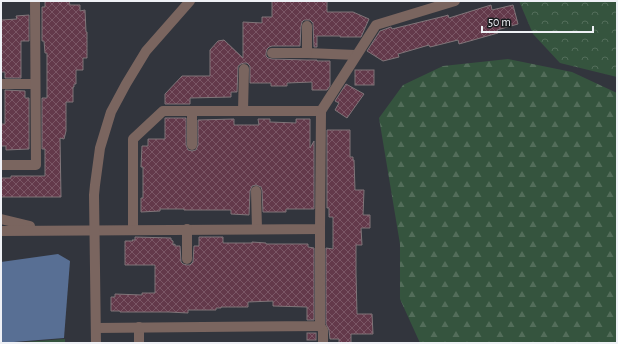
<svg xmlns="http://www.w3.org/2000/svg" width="618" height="344" font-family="'Alegreya Sans',sans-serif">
  <defs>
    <pattern id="forest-firs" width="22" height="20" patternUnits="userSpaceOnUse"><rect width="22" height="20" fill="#35543e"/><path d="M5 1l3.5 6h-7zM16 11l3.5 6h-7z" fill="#536d5a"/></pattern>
    <pattern id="park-crowns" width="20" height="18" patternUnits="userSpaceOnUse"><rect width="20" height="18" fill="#35543e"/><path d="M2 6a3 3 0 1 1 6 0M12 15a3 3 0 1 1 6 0" fill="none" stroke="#536d5a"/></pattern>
    <pattern id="building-cross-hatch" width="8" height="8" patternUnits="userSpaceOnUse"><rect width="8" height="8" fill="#63394a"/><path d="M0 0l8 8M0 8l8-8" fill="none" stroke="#7a5665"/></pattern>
  </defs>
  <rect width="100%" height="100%" fill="#32353d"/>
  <polygon fill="url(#forest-firs)" points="508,59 572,72 617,93 617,343 420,343 400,299 400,244 379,118 403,85 443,66"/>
  <g fill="url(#park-crowns)">
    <polygon points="519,1 617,1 617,77 560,63 533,34"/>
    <polygon points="65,339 65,343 11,343"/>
  </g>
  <polygon fill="#586f94" points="58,254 70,261 64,338 1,343 1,262"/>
  <g fill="url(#building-cross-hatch)" stroke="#807579">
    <polygon points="45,1 69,1 70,5 80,5 80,11 85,10 86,32 87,32 87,58 83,58 83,70 76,70 76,84 74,84 74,87 73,87 73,102 66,102 66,131 64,139 60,138 61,197 1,197 1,178 11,178 11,176 45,176 45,149 42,149 42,98 47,98 47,53 45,53 44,41 42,41 42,7 45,7"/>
    <polygon points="272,1 327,1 327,12 353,12 369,19 361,37 340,37 340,36 317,36 317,47 314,47 313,23 310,20 304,20 302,22 301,26 300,46 272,46 269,47 267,49 266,53 266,56 268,58 272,59 307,60 317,60 317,61 330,61 330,86 327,90 312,90 312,82 287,83 287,86 271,86 271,83 250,83 250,66 247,63 244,63 241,64 238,66 237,92 231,92 231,97 190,98 190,104 165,104 165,94 182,76 210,76 210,50 218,41 224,40 243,58 243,22 262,23 262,17 272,17"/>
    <polygon points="491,5 492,10 513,5 518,24 497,30 498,33 459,44 458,40 430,47 429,45 398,54 399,57 383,61 367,51 380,31 391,27 392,29 445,16 448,15 449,18"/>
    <polygon points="29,15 29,41 21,41 21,78 5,78 5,72 1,72 1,20 17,19 16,16"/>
    <rect x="355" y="70" width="19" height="15"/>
    <polygon points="346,84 364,94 347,118 335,110 339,103 335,101"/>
    <polygon points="5,90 25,91 25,98 29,98 29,149 6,150 6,146 1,146 1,124 5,124"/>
    <polygon points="165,118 186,118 186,145 188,150 192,151 196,150 198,145 198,120 234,119 234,125 259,125 258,119 270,119 270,122 296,123 296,119 310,119 310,148 314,141 314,209 286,209 286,212 263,212 262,190 261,187 256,185 252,186 250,191 249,215 231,214 231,210 184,210 184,209 160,209 160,211 141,212 141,198 143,198 143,167 141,167 142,146 148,146 148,139 165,139"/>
    <polygon points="327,130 350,130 350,157 353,157 353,160 354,160 355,190 364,190 363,215 370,215 370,228 361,228 362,245 356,245 356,273 357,314 372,314 373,334 351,334 351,343 339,343 339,339 330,339 329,330 326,324 326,248 333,249 333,217 329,217 329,208 327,208"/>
    <polygon points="135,237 171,238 171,240 173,241 173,245 175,244 175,246 180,246 181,262 183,264 187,265 190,265 193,262 194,246 199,246 199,237 223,237 223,243 252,243 252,242 266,243 266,244 308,244 308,247 314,248 314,320 307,320 307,307 273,306 273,301 248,302 248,307 221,307 221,308 216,308 216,310 188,310 188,313 169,312 120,312 120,311 111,311 111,297 115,297 115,294 142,295 142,293 155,293 155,265 125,265 125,241 133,241 132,240 135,240"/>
    <rect x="307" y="333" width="9" height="7"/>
  </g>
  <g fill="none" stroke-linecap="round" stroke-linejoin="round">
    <g stroke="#7a655f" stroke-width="10">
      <polyline points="307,26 307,53 356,55"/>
      <polyline points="272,53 307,53"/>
      <polyline points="1,84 35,84"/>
      <polyline points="192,111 192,145"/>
      <polyline points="243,111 244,69"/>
      <polyline points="1,165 36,165 35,1"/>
      <polyline points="256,191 257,229"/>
      <polyline points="1,219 30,226"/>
      <polyline points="133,230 133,139 163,111 321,111"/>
      <polyline points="1,231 320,229 321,111 376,25 455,1"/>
      <polyline points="187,259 187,229"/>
      <polyline points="320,326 323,330 323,343"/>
      <polyline points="139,327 139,343"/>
      <polyline points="96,328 320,326 320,229"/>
      <polyline points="96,343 94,195 95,185 100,148 111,112 126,84 146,51 190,1"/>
    </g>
  </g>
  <rect width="618" height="344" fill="none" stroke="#eff1f6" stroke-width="4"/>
  <path d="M482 26v6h111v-6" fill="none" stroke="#eff1f6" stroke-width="2"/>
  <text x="488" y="26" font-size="12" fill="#eff1f6" stroke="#1b1d20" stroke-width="3" paint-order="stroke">50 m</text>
</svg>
